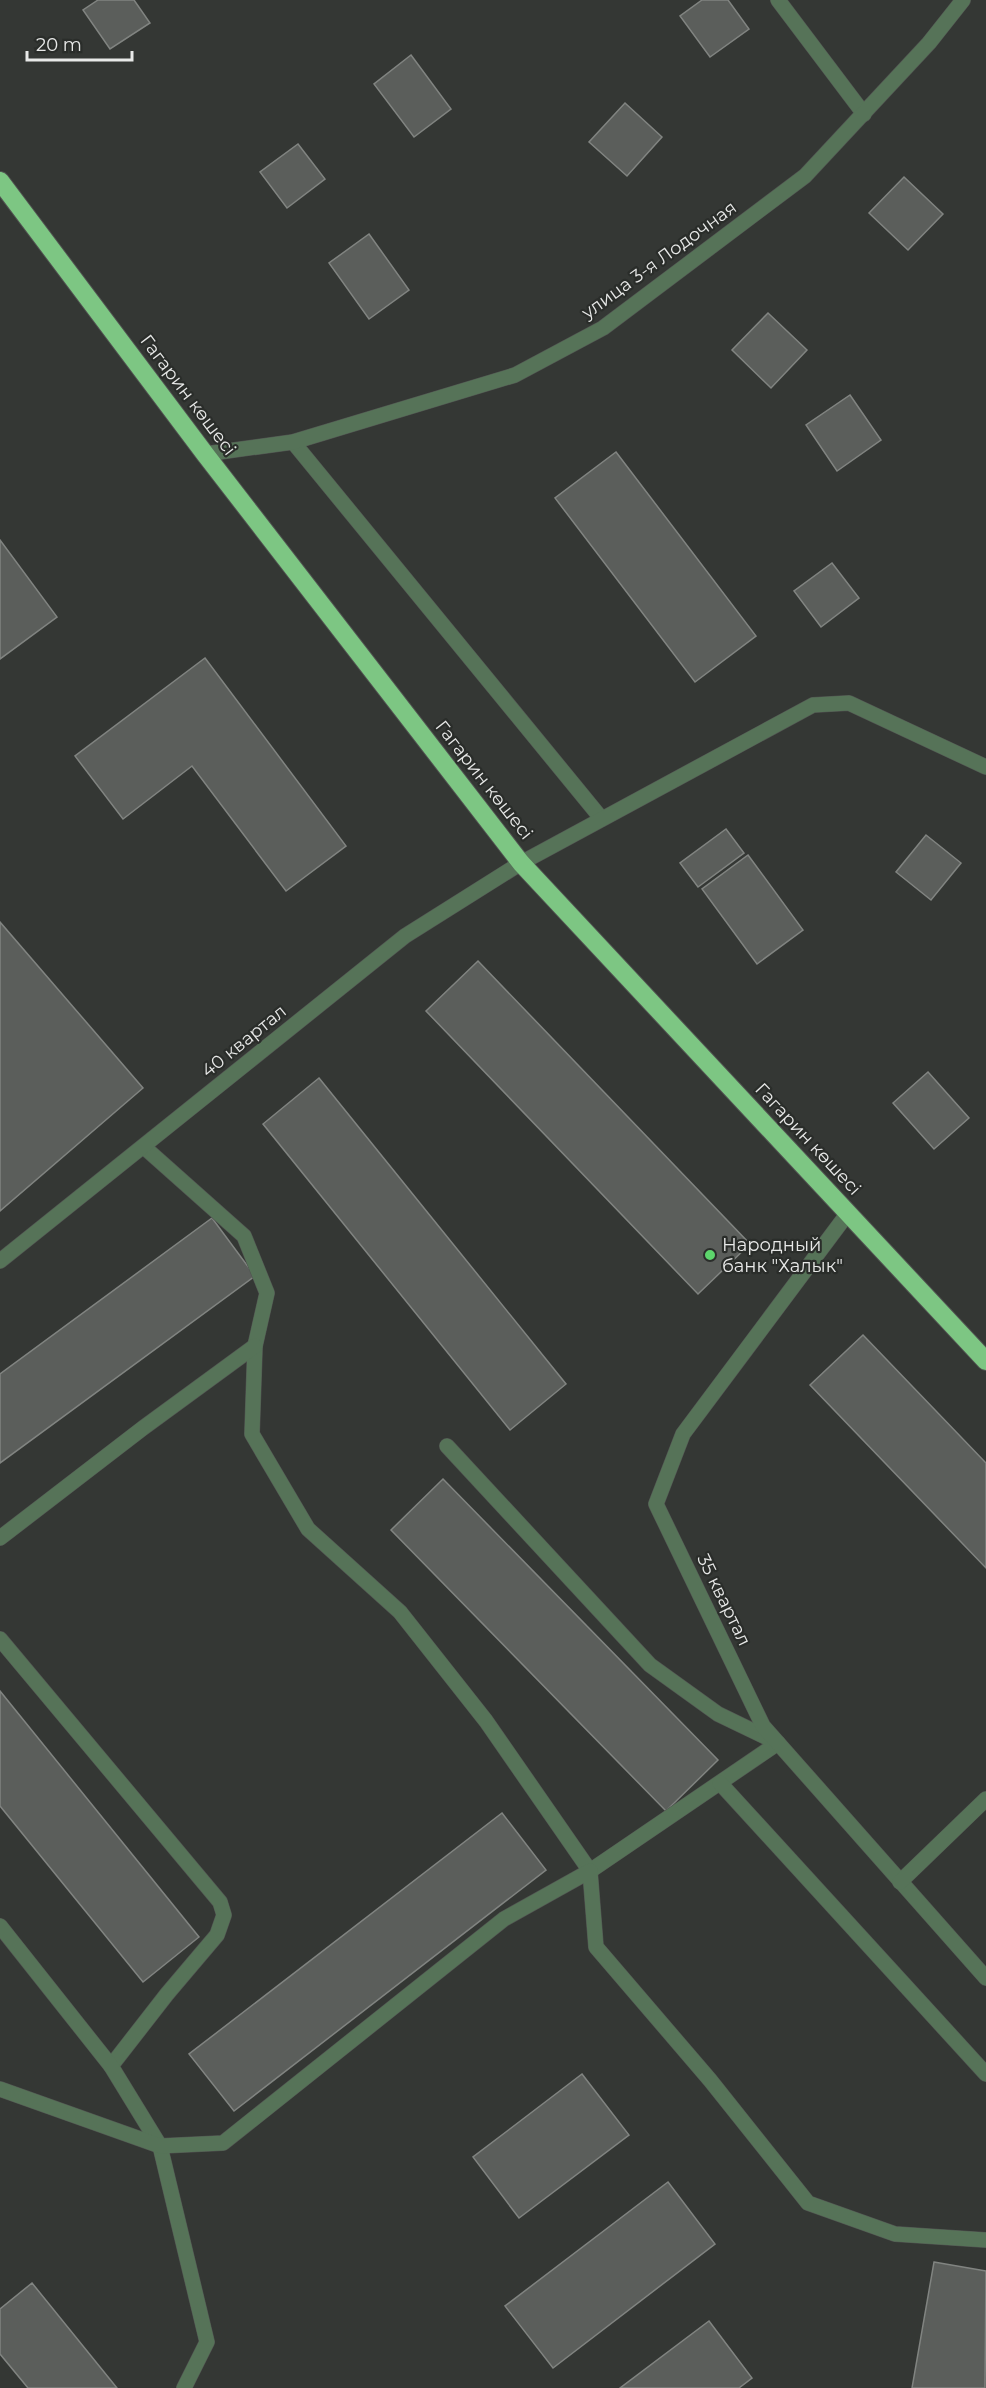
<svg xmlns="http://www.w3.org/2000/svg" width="986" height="2388" font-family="Montserrat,sans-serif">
  <rect width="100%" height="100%" fill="#343734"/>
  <g fill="#5b5e5b" stroke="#818481" stroke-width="1.5">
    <polygon points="98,0 134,0 150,23 110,49 83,10"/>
    <polygon points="702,0 728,0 749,29 710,57 680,16"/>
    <polygon points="411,55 451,109 414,137 374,84"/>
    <polygon points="625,103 662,137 627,176 589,142"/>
    <polygon points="298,144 325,179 287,208 260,172"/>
    <polygon points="904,177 943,214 908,250 869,213"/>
    <polygon points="369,234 409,290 369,319 329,263"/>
    <polygon points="768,313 807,350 771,388 732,350"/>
    <polygon points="850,395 881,440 837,471 806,425"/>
    <polygon points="616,452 756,636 695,682 555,498"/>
    <polygon points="0,540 57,617 0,659"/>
    <polygon points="832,563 859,598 821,627 794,591"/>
    <polygon points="205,658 346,846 286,891 192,766 123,819 75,756"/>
    <polygon points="726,829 744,853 698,887 680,863"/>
    <polygon points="926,835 961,863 931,900 896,872"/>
    <polygon points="748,855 803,930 757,964 702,889"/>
    <polygon points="0,922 143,1088 0,1211"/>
    <polygon points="478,961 750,1244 698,1294 426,1011"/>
    <polygon points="928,1072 969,1118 934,1149 893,1103"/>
    <polygon points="319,1078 566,1384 510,1430 263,1124"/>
    <polygon points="212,1218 255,1276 0,1463 0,1374"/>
    <polygon points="863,1335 986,1463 986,1568 810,1385"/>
    <polygon points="443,1479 718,1760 666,1811 391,1530"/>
    <polygon points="0,1691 199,1937 143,1982 0,1806"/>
    <polygon points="502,1813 546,1870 234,2111 189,2054"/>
    <polygon points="582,2074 629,2135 519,2218 473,2157"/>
    <polygon points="668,2182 715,2244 553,2368 505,2306"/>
    <polygon points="934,2262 986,2271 985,2388 912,2388"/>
    <polygon points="32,2283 117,2388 28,2388 0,2354 0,2309"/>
    <polygon points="709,2321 752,2378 739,2388 620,2388"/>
  </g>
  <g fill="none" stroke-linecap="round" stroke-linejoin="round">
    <defs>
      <g id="lane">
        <polyline points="144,1147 244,1236 267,1293 255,1346 252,1434 308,1529 400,1612 486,1721 590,1871 778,1743 718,1714 650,1665 447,1446"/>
        <polyline points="848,1213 683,1434 656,1504 763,1726 986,1978"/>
        <polyline points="0,1538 143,1428 255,1346"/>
        <polyline points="0,1639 220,1902 224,1915 217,1935 167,1994 111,2066"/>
        <polyline points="720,1783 986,2074"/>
        <polyline points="0,1926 111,2066 160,2146 207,2342 184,2388"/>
        <polyline points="0,2089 160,2146 223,2143 504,1919 590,1871 596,1947 710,2080 808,2203 895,2234 986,2240"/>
      </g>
      <g id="street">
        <polyline points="778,0 864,114"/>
        <polyline points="293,442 601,818"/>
        <polyline points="205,454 293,442 515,375 603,328 805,176 929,43 963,0"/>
        <polyline points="0,1261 405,936 521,863 813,705 849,703 986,767"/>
        <polyline points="900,1882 986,1799"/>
      </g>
      <polyline id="highway" points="0,181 205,454 521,863 986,1361"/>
    </defs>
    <use href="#lane" stroke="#515351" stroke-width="16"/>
    <use href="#street" stroke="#515351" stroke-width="16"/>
    <use href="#highway" stroke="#515351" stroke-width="20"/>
    <use href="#lane" stroke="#567358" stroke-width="15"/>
    <use href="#street" stroke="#567358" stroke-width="15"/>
    <use href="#highway" stroke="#7dc683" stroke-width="18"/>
  </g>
  <circle fill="#5dd56c" stroke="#2a2d2a" stroke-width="2" cx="710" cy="1255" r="6"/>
  <g text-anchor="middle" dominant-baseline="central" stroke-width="4.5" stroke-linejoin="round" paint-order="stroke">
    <g font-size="18" fill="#e8e9e8" stroke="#2a2d2a">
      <text transform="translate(659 260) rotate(-36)">улица 3-я Лодочная</text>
      <text transform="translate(188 395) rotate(53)">Гагарин көшесі</text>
      <text transform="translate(484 780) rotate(52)">Гагарин көшесі</text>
      <text transform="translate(244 1041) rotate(-39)">40 квартал</text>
      <text transform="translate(808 1139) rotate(47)">Гагарин көшесі</text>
      <text transform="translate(724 1600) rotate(64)">35 квартал</text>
    </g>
    <g font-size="18" fill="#e8e9e8" stroke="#2a2d2a" text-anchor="start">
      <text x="722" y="1245">Народный<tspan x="722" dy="21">банк "Халык"</tspan></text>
    </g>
  </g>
  <path d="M27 51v9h105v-9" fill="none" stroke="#e8e9e8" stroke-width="3"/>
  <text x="36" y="51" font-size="18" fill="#e8e9e8" stroke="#2a2d2a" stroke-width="4.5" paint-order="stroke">20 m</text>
</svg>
